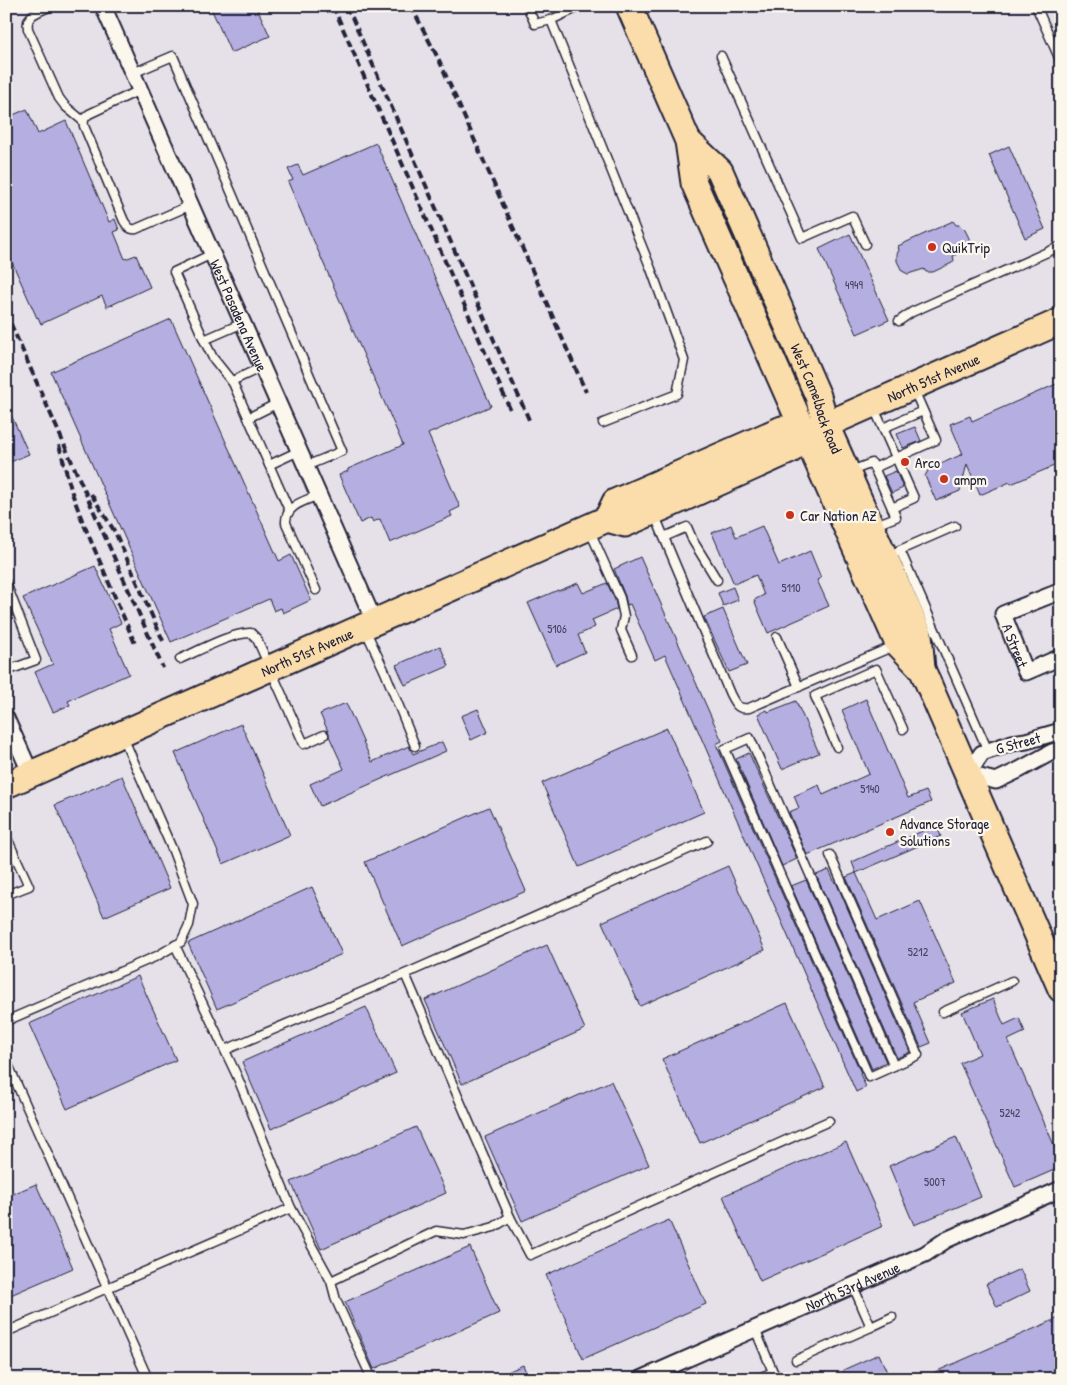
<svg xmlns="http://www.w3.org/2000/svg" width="1067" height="1385" font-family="'Patrick Hand',sans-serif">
  <rect width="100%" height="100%" fill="#e6e1e8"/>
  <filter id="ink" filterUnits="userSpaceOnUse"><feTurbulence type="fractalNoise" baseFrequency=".02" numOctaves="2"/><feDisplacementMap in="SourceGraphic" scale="10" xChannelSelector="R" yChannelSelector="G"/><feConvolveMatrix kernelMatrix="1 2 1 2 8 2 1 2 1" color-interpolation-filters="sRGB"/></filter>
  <g filter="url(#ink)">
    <g fill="#b4afe0" stroke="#22223b">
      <polygon points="210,6 256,6 270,36 231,53"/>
      <polygon points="27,109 38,134 66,121 109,222 115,219 119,230 114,232 125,259 136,255 150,287 107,307 102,296 41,324 38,317 37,318 6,249 6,118"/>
      <polygon points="376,143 491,406 428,434 460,507 450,512 452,516 390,543 380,519 373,522 371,518 360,523 339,475 348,471 348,469 403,445 288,182 293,180 288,169 298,165 303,175"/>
      <polygon points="1009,146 1045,229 1025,238 989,155"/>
      <polygon points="953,221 956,225 960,225 965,230 969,238 969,245 965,247 966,249 960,250 961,252 953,256 954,260 952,263 933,272 926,272 924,269 908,274 902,271 897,261 897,254 899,250 898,246"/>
      <polygon points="850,234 889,320 857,334 819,249"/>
      <polygon points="171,319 279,561 291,555 311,600 283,613 281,608 274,611 269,599 171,642 51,372"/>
      <polygon points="1061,382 1061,463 1011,484 1010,482 980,495 967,464 960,491 936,501 925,476 929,469 963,454 950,424 970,416 972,421"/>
      <polygon points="6,404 29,454 6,464"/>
      <polygon points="915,427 921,441 903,448 897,434"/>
      <polygon points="896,471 903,488 892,493 884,476"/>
      <polygon points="731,525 736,537 762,526 779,565 810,551 821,578 817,580 829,606 768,633 754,600 764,595 756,575 734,584 712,533"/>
      <polygon points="640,557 722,741 716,744 861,1073 860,1074 866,1087 856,1092 665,655 655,660 630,604 627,605 625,596 614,569"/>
      <polygon points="95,566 121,623 109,629 129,674 68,701 70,705 53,712 35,672 53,664 23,598"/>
      <polygon points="578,583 583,593 607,583 615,600 617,609 592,620 595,627 578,635 585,652 556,665 528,603 558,590 558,591"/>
      <polygon points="733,587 738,600 723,606 718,593"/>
      <polygon points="723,609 747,665 729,672 704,617"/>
      <polygon points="440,646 449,666 405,685 396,665"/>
      <polygon points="866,699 908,798 926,791 931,802 807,855 789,812 799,808 794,796 819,785 823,795 869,774 842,710"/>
      <polygon points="796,701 819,753 782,769 758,714 767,710 768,712"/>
      <polygon points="346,703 372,762 409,746 413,754 442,742 446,751 320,806 310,784 344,769 329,736 329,733 320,714"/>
      <polygon points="478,709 488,732 471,740 461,716"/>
      <polygon points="241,724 290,835 223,864 175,753"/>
      <polygon points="667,728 704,812 579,867 542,783"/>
      <polygon points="749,753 797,859 782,866 736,759"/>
      <polygon points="122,776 170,888 104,917 55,805"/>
      <polygon points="489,807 526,891 402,946 365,862"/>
      <polygon points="936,825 941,836 856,873 852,862"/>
      <polygon points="728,866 765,950 640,1006 602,922"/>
      <polygon points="829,870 835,883 836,882 910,1052 899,1057 897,1058 816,875"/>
      <polygon points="856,873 877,920 920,901 956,983 913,1002 931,1043 921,1047 846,877"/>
      <polygon points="806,880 886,1062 872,1069 791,886"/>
      <polygon points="312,887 342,954 217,1009 188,943"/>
      <polygon points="547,945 585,1029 462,1084 425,1000"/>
      <polygon points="138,976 176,1060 67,1109 29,1024"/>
      <polygon points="993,999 1004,1025 1019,1018 1025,1032 1008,1040 1061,1161 1061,1167 1015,1187 960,1063 980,1054 962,1012"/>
      <polygon points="787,1003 825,1087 700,1143 662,1059"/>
      <polygon points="366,1007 396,1073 271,1129 242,1062"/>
      <polygon points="611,1081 649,1165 522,1221 485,1137"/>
      <polygon points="416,1127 446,1193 321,1249 291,1182"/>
      <polygon points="956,1137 981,1197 914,1225 889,1166"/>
      <polygon points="846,1142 883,1226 760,1281 723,1196"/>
      <polygon points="36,1184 73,1268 6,1297 6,1197"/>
      <polygon points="669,1220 706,1304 583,1359 546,1275"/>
      <polygon points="470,1247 499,1313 374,1369 345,1302"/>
      <polygon points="1020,1269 1030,1291 997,1307 986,1284"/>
      <polygon points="1061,1317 1061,1379 919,1379"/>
      <polygon points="879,1354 890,1379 847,1379 843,1370"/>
      <polygon points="523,1365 529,1379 492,1379"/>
    </g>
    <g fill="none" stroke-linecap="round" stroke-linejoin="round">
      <defs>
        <g id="lane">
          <path d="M51,6C39,12 25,14 28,29L59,98L65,106L83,121"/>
          <polyline points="527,6 535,24 551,20"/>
          <polyline points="581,6 551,20 651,269 684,360 677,394 603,423"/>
          <polyline points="1036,6 1061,62"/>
          <polyline points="721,56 802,238 852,216 865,244"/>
          <polyline points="133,73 173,56 342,451 306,466"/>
          <path d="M140,90L89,114C84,118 83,120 84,126L124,221C128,227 130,230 136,229L191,205"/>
          <polyline points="212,254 174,272 204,340 243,323"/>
          <polyline points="899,321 912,312 1061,246"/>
          <polyline points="204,340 213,358 233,383 289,510"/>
          <polyline points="232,381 262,367"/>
          <polyline points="874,408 914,498 892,508"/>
          <polyline points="248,418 278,403"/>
          <polyline points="883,428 923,411"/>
          <polyline points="269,465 299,451"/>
          <polyline points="874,468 936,440 914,390"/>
          <polyline points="851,471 872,463 896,517 873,526"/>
          <path d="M655,516L730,694C735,704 738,710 749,708L894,646"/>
          <polyline points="589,529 620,598 624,616 621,630 632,655"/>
          <polyline points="664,537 687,527 693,541 717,580"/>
          <polyline points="900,550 955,526"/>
          <polyline points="888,556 900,550 988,751"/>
          <polyline points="6,583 36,660 6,671"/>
          <path d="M316,590L286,523C285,505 305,501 319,495"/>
          <polyline points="365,629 385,672 415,746"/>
          <polyline points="777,637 799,687"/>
          <path d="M180,659C198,651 233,632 251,633L257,639L304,744L324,735"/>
          <polyline points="837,747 815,696 876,669 903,729"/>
          <polyline points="6,836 29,886 6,895"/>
          <polyline points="830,855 918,1055 869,1077 725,749 750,738 894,1066"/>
          <polyline points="175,945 237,1076 291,1208 331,1281"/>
          <polyline points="943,1012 1012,981"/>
          <polyline points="6,1021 157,956 181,942 189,925 193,904 173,851 123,737"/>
          <polyline points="225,1050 405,974"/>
          <polyline points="6,1060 148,1379"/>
          <polyline points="510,1217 405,974 707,841"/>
          <polyline points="853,1286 871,1327 892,1317"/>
          <polyline points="755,1329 776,1379"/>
          <polyline points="6,1332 291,1208"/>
          <polyline points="796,1360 871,1327"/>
          <polyline points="372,1379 336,1300 331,1281 436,1231 464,1235 494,1227 510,1217 530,1255 829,1121"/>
          <polyline points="757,1379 773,1372"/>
        </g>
        <g id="street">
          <path id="s1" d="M103,6L375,623"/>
          <path id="s2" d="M1061,591L1003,614L1026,672L1061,657"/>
          <polyline points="6,718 31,774"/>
          <polyline points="1061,731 1026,741 1012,743 982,753 968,774 996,781 1019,770 1052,752 1061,749"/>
          <path id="s3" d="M641,1379L925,1254L946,1240L1061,1189"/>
        </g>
        <g id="primary">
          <polyline points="629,6 688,141 694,183 898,644 922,669"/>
          <path id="s4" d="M688,141L720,171L818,396L826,425L919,634L922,669L1061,989"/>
          <polyline points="607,519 615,502 782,429 805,434"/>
          <path id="s5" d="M6,785L607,519L625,524L671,504L791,450L805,434L1061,321"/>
        </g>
      </defs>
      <use href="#lane" stroke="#22223b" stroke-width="11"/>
      <use href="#street" stroke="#22223b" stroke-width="19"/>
      <use href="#primary" stroke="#22223b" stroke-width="29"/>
      <use href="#lane" stroke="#fbf7ec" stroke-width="8"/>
      <use href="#street" stroke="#fbf7ec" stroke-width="15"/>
      <use href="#primary" stroke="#faddab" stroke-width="25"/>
      <g stroke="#22223b" stroke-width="4" stroke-dasharray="8 4" stroke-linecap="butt">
        <polyline points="333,6 510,409"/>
        <polyline points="347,6 530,422"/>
        <polyline points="411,6 439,60 586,392"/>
        <polyline points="6,313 163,668"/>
        <polyline points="59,445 72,493 82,520 136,646"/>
        <polyline points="91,494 115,532 164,643"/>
      </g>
    </g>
  </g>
  <g fill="#c8321e" stroke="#fbf7ec" stroke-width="2">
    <circle cx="932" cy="247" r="5"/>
    <circle cx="905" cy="462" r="5"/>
    <circle cx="944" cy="479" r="5"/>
    <circle cx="790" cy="515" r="5"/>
    <circle cx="890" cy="832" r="5"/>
  </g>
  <g text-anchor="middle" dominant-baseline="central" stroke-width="4.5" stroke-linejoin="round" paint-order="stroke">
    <g font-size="12" fill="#464564">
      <text x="854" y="284">4949</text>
      <text x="791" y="587">5110</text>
      <text x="557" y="628">5106</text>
      <text x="870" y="788">5140</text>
      <text x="918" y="951">5212</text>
      <text x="1010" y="1112">5242</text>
      <text x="935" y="1181">5007</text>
    </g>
    <g font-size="15" fill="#22223b" stroke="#fbf7ec" text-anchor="start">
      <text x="942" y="247">QuikTrip</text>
      <text x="915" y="462">Arco</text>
      <text x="954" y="479">ampm</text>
      <text x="800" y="515">Car Nation AZ</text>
      <text x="900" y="823">Advance Storage<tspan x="900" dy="17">Solutions</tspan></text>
    </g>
    <g font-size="15" fill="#22223b" stroke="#fbf7ec">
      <text stroke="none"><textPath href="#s1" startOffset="338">West Pasadena Avenue</textPath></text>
      <text stroke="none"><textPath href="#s5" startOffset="1019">North 51st Avenue</textPath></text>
      <text stroke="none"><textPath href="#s4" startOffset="291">West Camelback Road</textPath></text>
      <text stroke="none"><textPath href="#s2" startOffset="96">A Street</textPath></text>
      <text stroke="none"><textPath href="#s5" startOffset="329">North 51st Avenue</textPath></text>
      <text transform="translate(1018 743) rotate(-15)">G Street</text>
      <text stroke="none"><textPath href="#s3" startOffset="231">North 53rd Avenue</textPath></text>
    </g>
  </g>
  <rect width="1067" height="1385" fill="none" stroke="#fbf7ec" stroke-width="25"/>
  <rect x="12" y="12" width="1042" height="1360" fill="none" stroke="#22223b" stroke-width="2" filter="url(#ink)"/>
</svg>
